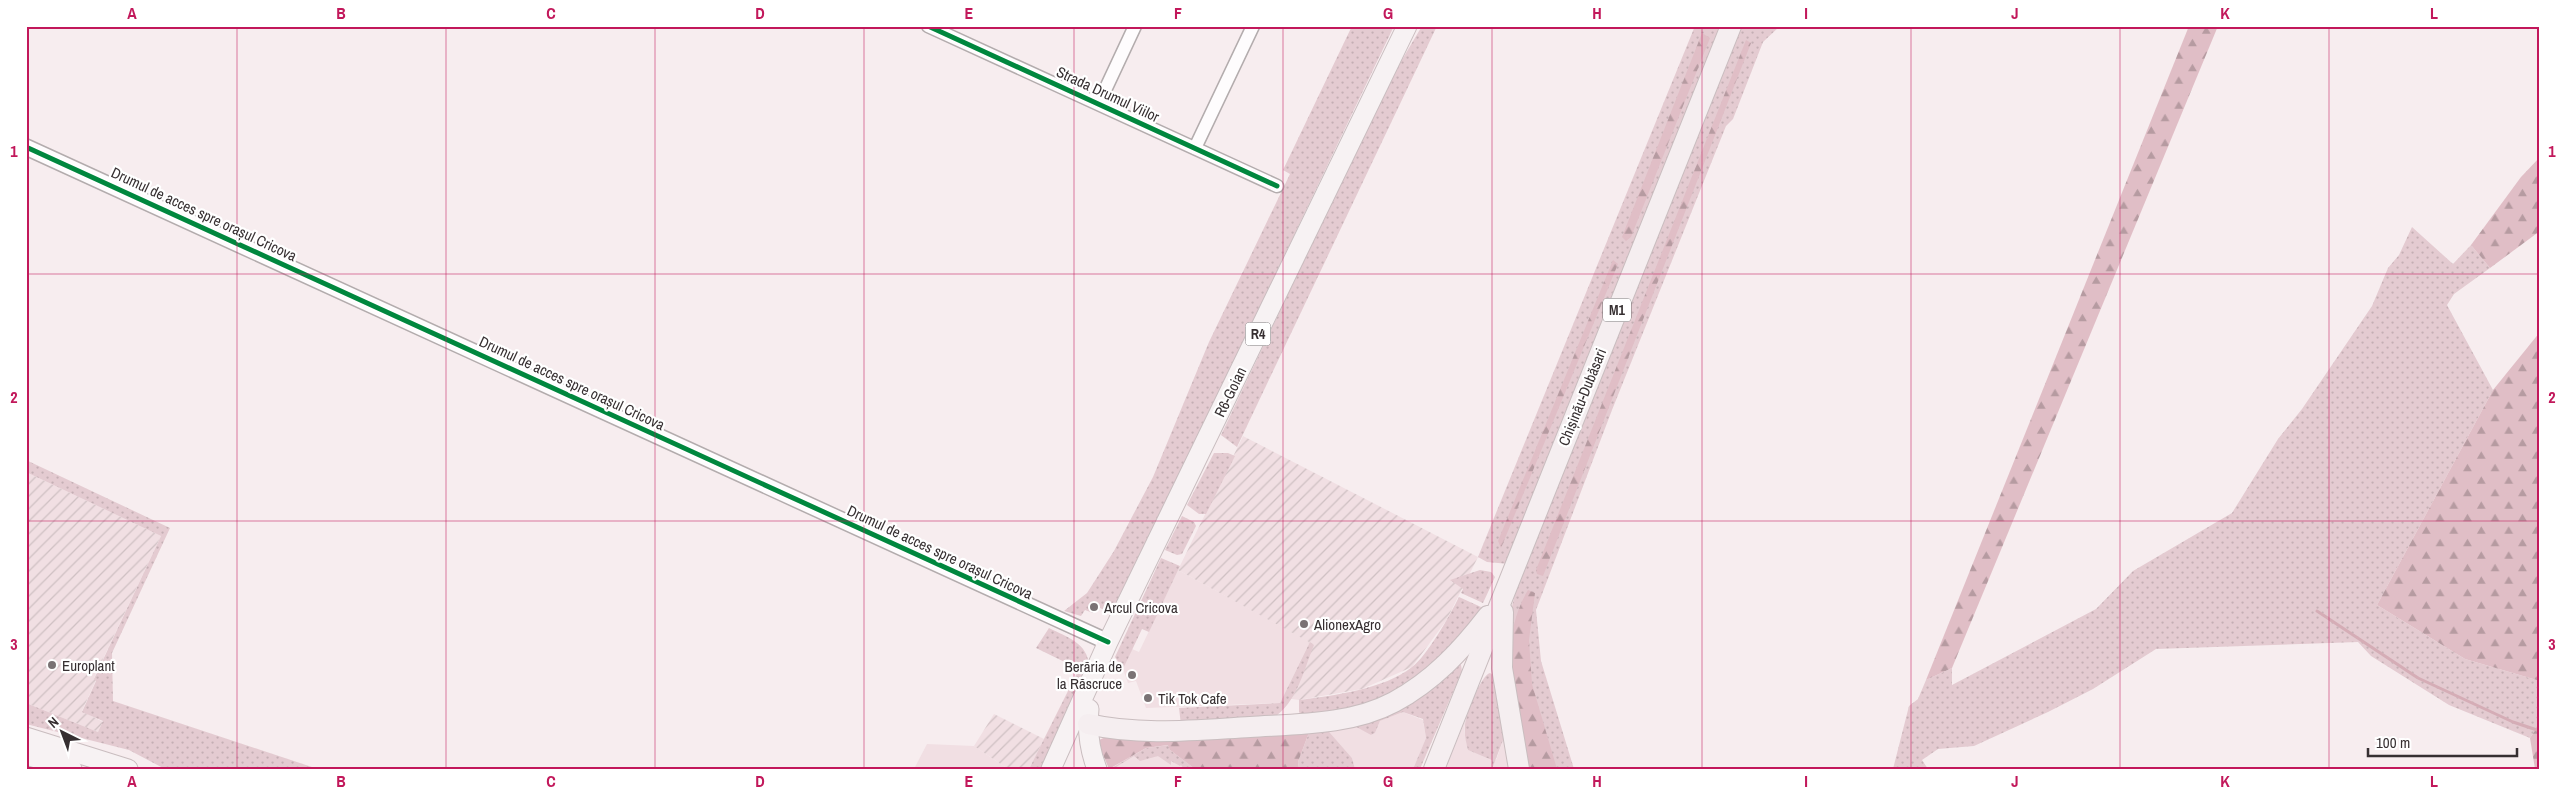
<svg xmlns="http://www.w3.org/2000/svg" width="2566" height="795" font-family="'Archivo Narrow',sans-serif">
  <defs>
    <pattern id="industrial-furrows" width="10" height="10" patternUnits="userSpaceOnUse" patternTransform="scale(1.25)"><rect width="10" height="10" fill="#f1dfe3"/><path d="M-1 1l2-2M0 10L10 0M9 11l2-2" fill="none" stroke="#cfc0c3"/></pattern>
    <pattern id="grass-dots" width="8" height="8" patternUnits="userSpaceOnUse" patternTransform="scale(1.25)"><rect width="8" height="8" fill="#e4cbd1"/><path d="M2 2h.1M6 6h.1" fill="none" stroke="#c4afb4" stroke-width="1.8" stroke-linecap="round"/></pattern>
    <pattern id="forest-firs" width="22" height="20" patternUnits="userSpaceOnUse" patternTransform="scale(1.25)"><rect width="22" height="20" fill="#e0bec6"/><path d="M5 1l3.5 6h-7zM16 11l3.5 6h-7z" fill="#b69ba1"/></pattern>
  </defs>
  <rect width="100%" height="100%" fill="#f7edef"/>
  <g fill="#f1dfe3">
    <polygon points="1178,570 1310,642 1280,703 1146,708 1136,681 1128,683 1123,669 1132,649 1139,652"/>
    <polygon points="1403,712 1423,720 1426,738 1413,769 1355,769 1352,758 1324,726 1353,720 1371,735 1375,733 1380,721"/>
    <polygon points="1466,719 1464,730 1468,750 1496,760 1505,735 1513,769 1445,769"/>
    <polygon points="927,744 974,746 1008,769 914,769"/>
    <polygon points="1170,750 1195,769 1110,769 1132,755"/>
  </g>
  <g fill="url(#industrial-furrows)">
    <polygon points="1243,436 1478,557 1446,621 1412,667 1362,689 1299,700 1285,698 1309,642 1178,570"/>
    <polygon points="26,472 161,536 94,678 96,680 82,711 103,722 98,732 26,703"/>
    <polygon points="994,714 1044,739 1029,769 1008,769 974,746"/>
  </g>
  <g fill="url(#grass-dots)">
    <polygon points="1352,26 1394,26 1113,614 1100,608 1093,613 1085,610 1081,616 1064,611 1087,593 1114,551 1153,477 1209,342 1290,174 1283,170"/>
    <polygon points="1422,26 1437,26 1237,447 1221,435 1390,80"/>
    <polygon points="1695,26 1725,26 1509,564 1487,562 1478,557"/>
    <polygon points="1736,26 1780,26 1763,42 1733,119 1726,126 1612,410 1536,610 1541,661 1574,769 1524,769 1506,631 1524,557"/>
    <polygon points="2412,227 2453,264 2471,245 2490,268 2454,294 2447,305 2493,390 2377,605 2465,659 2540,681 2540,723 2530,738 2449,705 2371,656 2358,642 2156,649 2093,689 2048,712 1974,746 1938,749 1922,760 1928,769 1893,769 1909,706 1918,699 1926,680 1952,668 1952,685 2096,609 2133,571 2232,513 2278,439 2302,409 2372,306 2388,268 2399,255"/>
    <polygon points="1214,453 1228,453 1235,456 1206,514 1199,514 1187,505"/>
    <polygon points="26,460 170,528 112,653 113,701 318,769 165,769 129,750 26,724 26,703 98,732 103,721 82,712 96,681 94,679 161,536 26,472"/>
    <polygon points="1182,516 1194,522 1196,526 1182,554 1177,555 1165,550"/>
    <polygon points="1161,558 1180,566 1149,632 1142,629 1123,669 1115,657"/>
    <polygon points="1480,570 1491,572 1495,577 1483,603 1461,593 1463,589 1450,580"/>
    <path d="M1459,597L1481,607L1472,623L1432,673L1367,708L1301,715L1299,712V700C1332,696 1385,689 1412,667C1428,655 1450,615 1459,597Z"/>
    <path d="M1049,628C1067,637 1088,643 1089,666L1042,769H1029L1079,669L1036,648Z"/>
    <path d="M1310,642L1314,645C1304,669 1297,703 1273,718L1181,725L1179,708L1280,703Z"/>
    <polygon points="1455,665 1461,665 1462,671 1420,769 1413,769 1426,738 1423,719 1403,712 1380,721 1375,733 1371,735 1351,724"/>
    <path d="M1490,673L1494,676L1505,735L1492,769V760L1468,750C1466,742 1464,734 1465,726C1465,716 1481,675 1490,673Z"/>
    <polygon points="1324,726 1352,758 1355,769 1299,769 1298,762 1311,727"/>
    <polygon points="1169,745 1170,750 1195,769 1184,769 1181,765 1180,766 1171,761 1171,765 1158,756 1140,761 1134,756 1116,767 1117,769 1110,769 1146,748"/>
  </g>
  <g fill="url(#forest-firs)">
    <polygon points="2189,26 2218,26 1952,668 1926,680"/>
    <polygon points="1702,33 1710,38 1631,237 1626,241 1622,237"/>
    <polygon points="1746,40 1751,43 1543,576 1537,574 1536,570"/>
    <polygon points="2540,157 2540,231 2490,268 2471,245 2521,177"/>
    <polygon points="1613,260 1618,264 1501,548 1498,541"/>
    <polygon points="2540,332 2540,681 2465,659 2377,605 2493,390"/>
    <path d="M1528,590L1535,593L1529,640L1532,684L1557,769H1528C1517,710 1495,644 1528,590Z"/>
    <polygon points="2540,723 2540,769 2535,769 2530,738"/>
    <polygon points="1311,727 1298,762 1299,769 1195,769 1170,750 1168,745 1146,748 1109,769 1098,743 1099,740 1106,737"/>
  </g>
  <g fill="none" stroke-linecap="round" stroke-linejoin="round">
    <polyline stroke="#d5adb6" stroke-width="3" points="2317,611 2418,678 2513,722 2540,731"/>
    <defs>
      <g id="minor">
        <polyline points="928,26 1277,186"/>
        <polyline points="1099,103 1135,26"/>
        <polyline points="1195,148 1253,26"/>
      </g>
      <polyline id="tertiary" points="26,147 1108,642"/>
      <g id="primary">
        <path d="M1089,709C1087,730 1089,749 1097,769"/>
        <polyline points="26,737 128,769"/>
        <polyline points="26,755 72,769"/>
        <polyline points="1051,769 1108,642 1407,26"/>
      </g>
      <g id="trunk">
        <polyline points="1503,612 1502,668 1519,769"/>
        <path d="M1088,724C1140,736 1196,730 1250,727C1297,724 1351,725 1394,702C1433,681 1461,651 1488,616"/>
        <polyline points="1434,769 1731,26"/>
      </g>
    </defs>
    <use href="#minor" stroke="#b3acad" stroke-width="15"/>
    <use href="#tertiary" stroke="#b3acad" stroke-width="18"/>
    <use href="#primary" stroke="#c9bdbf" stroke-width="21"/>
    <use href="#trunk" stroke="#c9bdbf" stroke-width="22"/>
    <use href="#minor" stroke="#fefcfd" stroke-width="12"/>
    <use href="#tertiary" stroke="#fefcfd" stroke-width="15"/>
    <use href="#primary" stroke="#f7f2f3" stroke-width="19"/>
    <use href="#trunk" stroke="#f5eef0" stroke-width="20"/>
    <defs>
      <g id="cycleway">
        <polyline points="928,26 1277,186"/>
        <polyline points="26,147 1108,642"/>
      </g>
    </defs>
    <use href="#cycleway" stroke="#fff" stroke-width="8"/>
    <use href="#cycleway" stroke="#00873e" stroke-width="5"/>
  </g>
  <path fill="none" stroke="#c2185b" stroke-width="1" stroke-opacity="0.55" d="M237,26V769M446,26V769M655,26V769M864,26V769M1074,26V769M1283,26V769M1492,26V769M1702,26V769M1911,26V769M2120,26V769M2329,26V769M26,274H2540M26,521H2540"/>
  <g fill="#7a7274" stroke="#fff" stroke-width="2">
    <circle cx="1094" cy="607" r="5"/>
    <circle cx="1304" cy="624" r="5"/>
    <circle cx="52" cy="665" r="5"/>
    <circle cx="1132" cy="675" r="5"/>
    <circle cx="1148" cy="698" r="5"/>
  </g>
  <g text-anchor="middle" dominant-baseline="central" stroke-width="4.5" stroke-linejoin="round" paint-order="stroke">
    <g fill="#fff" stroke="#726d6f" stroke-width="1">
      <rect x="1603" y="298.5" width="28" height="23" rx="4"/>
      <rect x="1245.5" y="322.5" width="25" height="23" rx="4"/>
    </g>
    <g font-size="14" font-weight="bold" fill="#362f31">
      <text x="1617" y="310">M1</text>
      <text x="1258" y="334">R4</text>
    </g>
    <g font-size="15" fill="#362f31" stroke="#fff">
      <text transform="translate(1108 94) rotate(25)">Strada Drumul Viilor</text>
      <text transform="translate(204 214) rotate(25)">Drumul de acces spre orașul Cricova</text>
      <text transform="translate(572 383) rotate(25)">Drumul de acces spre orașul Cricova</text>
      <text transform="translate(1230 392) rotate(-64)">R6-Goian</text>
      <text transform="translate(1582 397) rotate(-68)">Chișinău-Dubăsari</text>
      <text transform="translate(940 552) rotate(25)">Drumul de acces spre orașul Cricova</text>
    </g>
    <g font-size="15" fill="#362f31" stroke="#fff" text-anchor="start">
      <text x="1104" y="607">Arcul Cricova</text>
      <text x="1314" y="624">AlionexAgro</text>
      <text x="62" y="665">Europlant</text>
      <text x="1122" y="666" text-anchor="end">Berăria de<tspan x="1122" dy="17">la Răscruce</tspan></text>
      <text x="1158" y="698">Tik Tok Cafe</text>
    </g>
  </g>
  <rect width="2566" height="795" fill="none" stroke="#ffffff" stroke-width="55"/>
  <g transform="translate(62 732) rotate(318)" stroke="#ffffff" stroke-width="4" paint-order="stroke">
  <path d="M0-4L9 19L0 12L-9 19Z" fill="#362f31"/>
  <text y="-8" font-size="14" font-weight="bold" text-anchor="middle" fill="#362f31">N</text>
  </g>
  <path d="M2368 748v8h149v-8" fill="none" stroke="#362f31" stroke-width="2.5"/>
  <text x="2376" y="748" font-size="15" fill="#362f31" stroke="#ffffff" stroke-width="4" paint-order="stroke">100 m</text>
  <rect x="28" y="28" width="2510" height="740" fill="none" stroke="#c2185b" stroke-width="2"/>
  <g font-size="16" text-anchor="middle" font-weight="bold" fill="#c2185b">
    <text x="132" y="19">A</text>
    <text x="341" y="19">B</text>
    <text x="551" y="19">C</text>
    <text x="760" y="19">D</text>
    <text x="969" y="19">E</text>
    <text x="1178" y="19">F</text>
    <text x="1388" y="19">G</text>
    <text x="1597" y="19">H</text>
    <text x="1806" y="19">I</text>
    <text x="2015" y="19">J</text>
    <text x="2225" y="19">K</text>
    <text x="2434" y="19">L</text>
    <text x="14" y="157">1</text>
    <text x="2552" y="157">1</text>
    <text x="14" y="403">2</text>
    <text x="2552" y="403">2</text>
    <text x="14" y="650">3</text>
    <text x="2552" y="650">3</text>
    <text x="132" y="787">A</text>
    <text x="341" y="787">B</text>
    <text x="551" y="787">C</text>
    <text x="760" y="787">D</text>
    <text x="969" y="787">E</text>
    <text x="1178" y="787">F</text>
    <text x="1388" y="787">G</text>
    <text x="1597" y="787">H</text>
    <text x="1806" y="787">I</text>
    <text x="2015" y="787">J</text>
    <text x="2225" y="787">K</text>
    <text x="2434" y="787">L</text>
  </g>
</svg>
